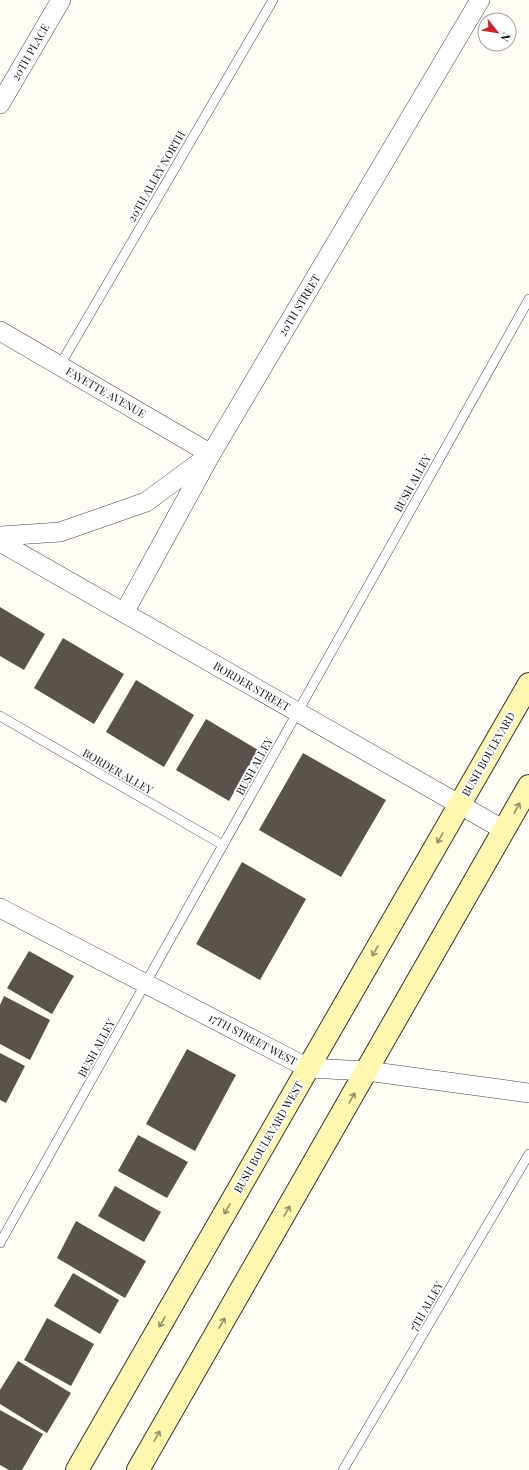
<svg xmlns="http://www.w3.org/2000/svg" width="529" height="1470" font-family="'Playfair Display',serif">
  <rect width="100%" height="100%" fill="#fffdf5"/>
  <g fill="#5a524d">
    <polygon points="0,607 45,634 24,670 0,656"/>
    <polygon points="63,638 124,674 94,724 34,688"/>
    <polygon points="136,680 194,715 164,767 106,732"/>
    <polygon points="206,719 258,750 229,801 176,770"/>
    <polygon points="303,753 386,800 341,877 259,830"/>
    <polygon points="242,862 306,899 260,980 196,944"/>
    <polygon points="29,951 74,976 52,1014 7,988"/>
    <polygon points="4,996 50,1020 30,1060 0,1044 0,1005"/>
    <polygon points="187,1049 236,1075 195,1151 146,1124"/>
    <polygon points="0,1053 25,1066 6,1103 0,1100"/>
    <polygon points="138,1135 188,1162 167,1198 118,1171"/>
    <polygon points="115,1186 161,1212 144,1242 98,1216"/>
    <polygon points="76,1221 146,1261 125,1298 57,1258"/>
    <polygon points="73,1273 119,1300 100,1334 54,1306"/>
    <polygon points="47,1318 94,1344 71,1386 24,1360"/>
    <polygon points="18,1361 71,1393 47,1433 0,1404 0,1390"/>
    <polygon points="0,1410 43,1434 22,1470 9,1470 0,1465"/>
  </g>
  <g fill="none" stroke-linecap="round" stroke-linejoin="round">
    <defs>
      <g id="lane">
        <polyline points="60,365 273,0"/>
        <polyline points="0,716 223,845"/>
        <polyline points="0,1243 529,299"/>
        <polyline points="343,1470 529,1154"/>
      </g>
      <g id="street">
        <polyline points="0,104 61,0"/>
        <polyline points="0,331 211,454 146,502 60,532 0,536"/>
        <polyline points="0,542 504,830"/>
        <polyline points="124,613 211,454 480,0"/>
        <polyline points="0,908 308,1068 367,1071 529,1093"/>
      </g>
      <g id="secondary">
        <polyline points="77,1470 529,684"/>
        <polyline points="138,1470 529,786"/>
      </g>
    </defs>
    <use href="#lane" stroke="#444" stroke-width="10"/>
    <use href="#street" stroke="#444" stroke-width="20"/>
    <use href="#secondary" stroke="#333" stroke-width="24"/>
    <use href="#lane" stroke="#fff" stroke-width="9"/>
    <use href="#street" stroke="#fff" stroke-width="19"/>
    <use href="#secondary" stroke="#fff6b0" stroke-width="22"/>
  </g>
  <defs><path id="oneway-shaft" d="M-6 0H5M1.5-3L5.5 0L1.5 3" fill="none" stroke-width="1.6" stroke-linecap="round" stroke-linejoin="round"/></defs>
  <g stroke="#948f68">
    <use href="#oneway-shaft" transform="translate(517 808) rotate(-61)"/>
    <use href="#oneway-shaft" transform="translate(440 838) rotate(120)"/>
    <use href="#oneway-shaft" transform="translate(375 951) rotate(120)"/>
    <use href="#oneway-shaft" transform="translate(352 1098) rotate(-60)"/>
    <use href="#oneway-shaft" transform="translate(227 1209) rotate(120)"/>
    <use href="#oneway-shaft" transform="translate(287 1211) rotate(-60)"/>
    <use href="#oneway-shaft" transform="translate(162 1322) rotate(120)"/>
    <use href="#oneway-shaft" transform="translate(222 1323) rotate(-60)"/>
    <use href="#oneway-shaft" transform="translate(157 1436) rotate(-60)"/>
  </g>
  <g text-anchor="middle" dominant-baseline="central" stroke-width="4" stroke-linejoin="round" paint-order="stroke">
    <g font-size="11" fill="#111" stroke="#fff">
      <text transform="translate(30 52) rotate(-60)">20TH PLACE</text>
      <text transform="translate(156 176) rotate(-60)">20TH ALLEY NORTH</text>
      <text transform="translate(299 305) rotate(-59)">20TH STREET</text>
      <text transform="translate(106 392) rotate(30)">FAYETTE AVENUE</text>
      <text transform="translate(412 483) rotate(-61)">BUSH ALLEY</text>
      <text transform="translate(252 686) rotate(30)">BORDER STREET</text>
      <text transform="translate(488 754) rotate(-60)">BUSH BOULEVARD</text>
      <text transform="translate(254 766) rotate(-61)">BUSH ALLEY</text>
      <text transform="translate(118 771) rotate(30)">BORDER ALLEY</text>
      <text transform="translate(253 1039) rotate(28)">17TH STREET WEST</text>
      <text transform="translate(96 1048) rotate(-61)">BUSH ALLEY</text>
      <text transform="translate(268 1137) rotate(-60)">BUSH BOULEVARD WEST</text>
      <text transform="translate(426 1306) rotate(-60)">7TH ALLEY</text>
    </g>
  </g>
  <g transform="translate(497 32) rotate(120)"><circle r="19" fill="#ffffff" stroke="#a0a0a0"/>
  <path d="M0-3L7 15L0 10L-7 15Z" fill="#c4262e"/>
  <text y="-6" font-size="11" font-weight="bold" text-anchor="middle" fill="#111111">N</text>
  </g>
</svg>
